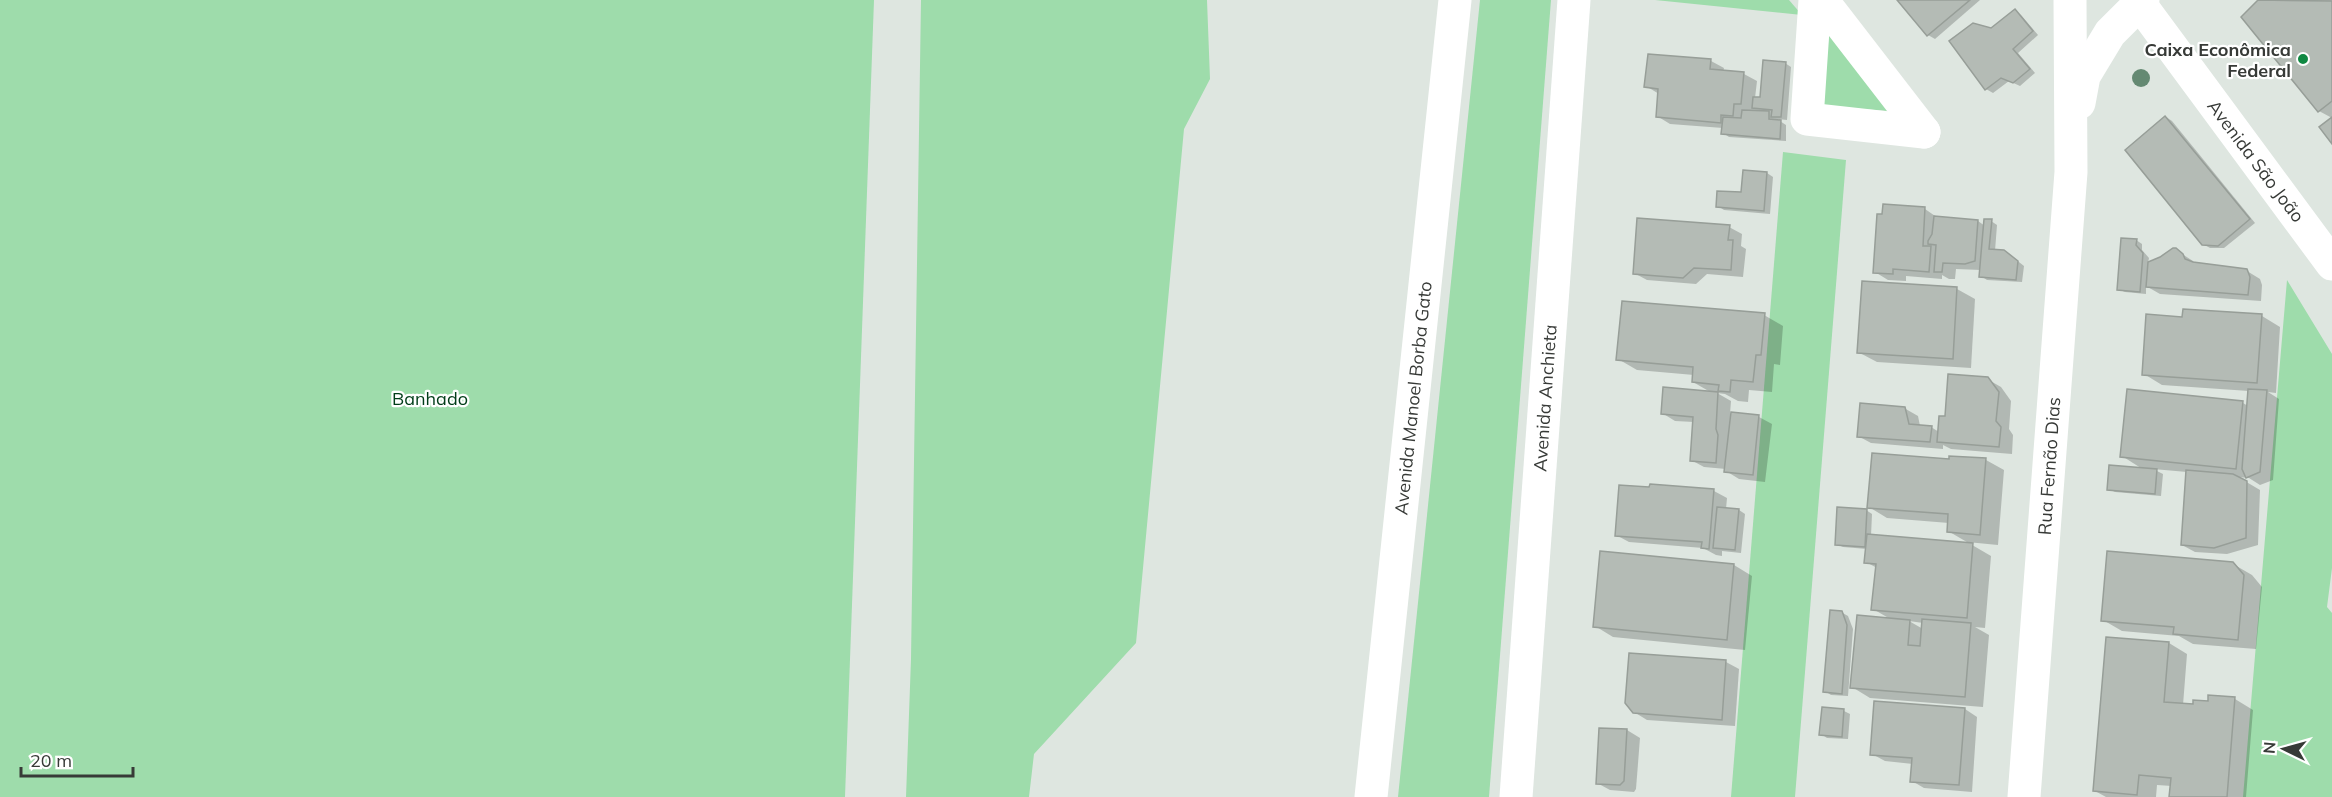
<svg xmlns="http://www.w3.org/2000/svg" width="2332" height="797" font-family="Mulish,sans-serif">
  <rect width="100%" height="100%" fill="#dee6e0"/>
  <g fill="#9edcab">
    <polygon points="0,0 874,0 845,797 0,797"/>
    <polygon points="921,0 1207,0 1210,79 1184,129 1136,643 1034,754 1029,797 906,797 911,659"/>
    <polygon points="1480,0 1551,0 1489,797 1398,797"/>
    <polygon points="1655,0 1789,0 1802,15"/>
    <polygon points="1829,33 1888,111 1822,106"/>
    <polygon points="1783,152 1846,160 1795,797 1731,797"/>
    <polygon points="2287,280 2332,354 2332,568 2327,607 2332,613 2332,797 2243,797"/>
  </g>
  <g fill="#0003" fill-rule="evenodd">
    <polygon points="1899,0 1980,0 1935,39 1928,35"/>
    <polygon points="2260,0 2332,0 2332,118 2319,111 2243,18"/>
    <polygon points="2015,11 2021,15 2038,35 2018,53 2035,73 2020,86 2009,81 1993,93 1986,89"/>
    <polygon points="1711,61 1724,68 1723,72 1744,74 1757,81 1755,98 1761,99 1785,63 1791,67 1787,120 1777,119 1786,125 1786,141 1729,137 1723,133 1723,128 1670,124 1657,116 1659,94 1646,86"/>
    <polygon points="2166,117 2172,121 2255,223 2224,248 2210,248 2203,244"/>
    <polygon points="1767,173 1773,177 1770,214 1724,210 1718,206 1743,194"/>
    <polygon points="1925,209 1938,218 1978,221 1985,226 1991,221 1997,225 1995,251 2010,255 2024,266 2022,282 1987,280 1981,276 1981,270 1956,269 1955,279 1949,279 1942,275 1942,279 1906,276 1906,281 1888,280 1875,272"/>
    <polygon points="1729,227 1742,234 1741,246 1746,249 1743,277 1707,274 1696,284 1647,280 1634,273"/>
    <polygon points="2136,240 2142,244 2142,250 2149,258 2148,263 2176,250 2196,263 2247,271 2260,279 2262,285 2261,301 2160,294 2146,286 2146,294 2125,292 2118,289"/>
    <polygon points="1957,289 1975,299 1971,368 1877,362 1858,352"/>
    <polygon points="1764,315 1783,326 1780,365 1774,364 1772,392 1749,390 1748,402 1738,401 1725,394 1717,393 1731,401 1730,414 1759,417 1772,424 1765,482 1739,479 1726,471 1726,469 1704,467 1691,460 1694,422 1675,421 1662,413 1712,393 1693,382 1694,375 1637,370 1618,359"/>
    <polygon points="2262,316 2280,327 2276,393 2268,392 2279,399 2273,480 2260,485 2249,478 2238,477 2260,490 2258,545 2227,554 2195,552 2182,545 2187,472 2153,469 2163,474 2161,496 2115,492 2109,489 2144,470 2122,456 2243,403 2248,406 2249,391 2162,385 2144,374 2183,318"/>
    <polygon points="1987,379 2001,387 2011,401 2009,429 2013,435 2012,454 1951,449 1943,445 1943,449 1871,443 1858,436 1904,408 1918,416 1920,426 1931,427 1939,432 1946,418"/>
    <path d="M1986,460L2004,470L1998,545L1967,542L1991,556L1985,628L1975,627L1989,635L1983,707L1870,698L1852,687L1892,620L1873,609L1877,568L1866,562L1867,549L1843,547L1836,544L1866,510L1872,514L1871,536L1972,545L1948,531L1949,523L1887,518L1869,507L1950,461ZM1909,621L1923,623V629Z"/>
    <polygon points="1714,491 1727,498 1726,509 1739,510 1745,514 1741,553 1722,551 1722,556 1716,555 1703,548 1629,542 1616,535"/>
    <polygon points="2233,564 2252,575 2262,587 2256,649 2193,644 2179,636 2122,631 2103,620"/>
    <polygon points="1734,565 1752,576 1745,650 1613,637 1595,626"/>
    <polygon points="1841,612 1848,616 1853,629 1848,696 1831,695 1825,691"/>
    <polygon points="2169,643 2187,654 2183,705 2235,699 2253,710 2246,797 2171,797 2172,786 2157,785 2156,797 2106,797 2095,791"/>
    <polygon points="1630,655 1726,662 1739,669 1735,726 1647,720 1634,712"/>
    <polygon points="1965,709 1977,717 1972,792 1924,788 1912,781 1913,764 1885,761 1872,754"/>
    <polygon points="1844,711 1850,714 1848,739 1827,738 1821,734"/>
    <polygon points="1627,730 1640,738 1636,789 1634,792 1610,790 1597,783"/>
  </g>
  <g fill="#b4bbb5" stroke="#979e98" stroke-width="1.5">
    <polygon points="1897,0 1970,0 1927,36"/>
    <polygon points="2258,0 2332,1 2332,101 2318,112 2241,17"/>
    <polygon points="2015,9 2033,31 2013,49 2030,69 2013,83 2001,78 1985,90 1949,41 1973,23 1991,28"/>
    <polygon points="1648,54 1711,59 1710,69 1744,72 1741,104 1734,104 1733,116 1721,115 1721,123 1656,117 1658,89 1644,87"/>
    <polygon points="1763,60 1786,62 1781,117 1771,117 1772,110 1752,108 1753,97 1760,97"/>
    <polygon points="1742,110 1769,111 1769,119 1781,120 1780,139 1721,134 1723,117 1741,118"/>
    <polygon points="2165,116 2250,219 2218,246 2202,245 2125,150"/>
    <polygon points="2332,117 2332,144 2319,127"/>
    <polygon points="1743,170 1767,172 1764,211 1716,207 1717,191 1741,192"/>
    <polygon points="1883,204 1925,207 1923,246 1931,246 1929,272 1893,269 1893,274 1873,273 1877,214 1882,214"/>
    <polygon points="1934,216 1978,220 1975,261 1965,264 1943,263 1942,272 1934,272 1936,245 1928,244 1928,241 1932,234"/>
    <polygon points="1637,218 1730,225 1728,240 1733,240 1731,270 1694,268 1683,278 1633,274"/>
    <polygon points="1984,219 1992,219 1989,249 2004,250 2018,261 2016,280 1979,277"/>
    <polygon points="2121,238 2137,239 2136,245 2143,253 2140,292 2117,290"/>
    <polygon points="2173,248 2176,248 2183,254 2185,259 2193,262 2247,269 2250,277 2248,295 2146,287 2148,262 2160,257"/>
    <polygon points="1862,281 1957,287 1953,359 1857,353"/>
    <polygon points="1622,301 1765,313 1761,355 1756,355 1753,382 1731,380 1730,392 1718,391 1719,385 1692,382 1693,367 1616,360"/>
    <polygon points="2183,309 2262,314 2257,383 2142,375 2146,314 2182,317"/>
    <polygon points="1948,374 1988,377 1999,392 1996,421 2001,427 1999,447 1937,442 1939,416 1945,416"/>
    <polygon points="1663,387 1718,392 1716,429 1718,435 1716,463 1690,461 1693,417 1661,414"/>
    <polygon points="2127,389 2243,401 2236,469 2120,457"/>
    <polygon points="2248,389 2267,390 2260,472 2246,478 2242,469"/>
    <polygon points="1860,403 1905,407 1909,424 1932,426 1930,442 1857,437"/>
    <polygon points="1731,412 1759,415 1753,475 1724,472"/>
    <polygon points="1872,453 1949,459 1949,456 1986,458 1980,535 1947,532 1948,514 1867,508"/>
    <polygon points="2109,465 2157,469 2155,494 2107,490"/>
    <polygon points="2186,470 2233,474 2247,481 2246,538 2214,548 2181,545"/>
    <polygon points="1650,484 1714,489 1709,549 1701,548 1702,542 1615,536 1619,485 1649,487"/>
    <polygon points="1717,507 1739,509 1735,550 1713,548"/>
    <polygon points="1837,507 1867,509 1865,547 1835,545"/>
    <polygon points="1867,534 1973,543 1967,618 1871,610 1876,564 1864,563"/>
    <polygon points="1600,551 1734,564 1727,640 1593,627"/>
    <polygon points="2107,551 2233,562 2244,575 2238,640 2173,634 2174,627 2101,621"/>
    <polygon points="1830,610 1842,611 1847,625 1842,694 1823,692"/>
    <polygon points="1857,615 1910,620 1908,645 1920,646 1922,619 1971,623 1965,697 1850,688"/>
    <polygon points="2106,637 2169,642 2164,702 2193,704 2193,700 2208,701 2208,695 2235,697 2227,797 2169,797 2171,778 2139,775 2137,795 2093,791"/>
    <polygon points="1629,653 1726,660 1722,720 1633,713 1625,703"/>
    <polygon points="1874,701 1965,708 1959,785 1910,782 1912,758 1870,755"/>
    <polygon points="1822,707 1844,709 1842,737 1819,735"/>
    <polygon points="1599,728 1627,729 1624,781 1620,785 1596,784"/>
  </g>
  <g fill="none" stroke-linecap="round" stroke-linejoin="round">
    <g stroke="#fff" stroke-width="33">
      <polyline points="1815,0 1807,119 1924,132"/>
      <polyline points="1822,0 1924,132"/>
      <polyline points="2079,103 2084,76 2110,33 2143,0"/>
      <polyline points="2024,797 2071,172 2070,0"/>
    </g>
    <g stroke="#fff" stroke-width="33">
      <polyline points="2137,0 2332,264"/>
      <polyline points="1371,797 1455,0"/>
      <polyline points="1516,797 1574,0"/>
    </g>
  </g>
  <circle fill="#648972" cx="2141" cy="78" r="9"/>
  <circle fill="#108842" stroke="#fff" stroke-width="2" cx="2303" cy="59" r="6"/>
  <g text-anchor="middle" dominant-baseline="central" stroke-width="4.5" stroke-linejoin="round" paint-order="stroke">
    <g font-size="18" font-weight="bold" fill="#373a37" stroke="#fff" text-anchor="end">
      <text x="2291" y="49">Caixa Econômica<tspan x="2291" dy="21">Federal</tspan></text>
    </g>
    <g font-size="18" fill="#373a37" stroke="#fff">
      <text transform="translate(2256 161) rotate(53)">Avenida São João</text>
      <text transform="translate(1413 398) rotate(-84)">Avenida Manoel Borba Gato</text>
      <text transform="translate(1545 398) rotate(-86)">Avenida Anchieta</text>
      <text transform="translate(2049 466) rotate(-86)">Rua Fernão Dias</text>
    </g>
    <g font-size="18" fill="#003d18" stroke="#fff">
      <text x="430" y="398">Banhado</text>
    </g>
  </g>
  <g transform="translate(2284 749) rotate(275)" stroke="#ffffff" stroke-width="4.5" paint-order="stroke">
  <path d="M0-4.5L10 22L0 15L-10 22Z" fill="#373a37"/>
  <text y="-9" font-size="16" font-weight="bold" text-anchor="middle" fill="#373a37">N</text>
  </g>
  <path d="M21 767v9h112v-9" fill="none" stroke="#373a37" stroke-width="3"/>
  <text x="30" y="767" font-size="18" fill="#373a37" stroke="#ffffff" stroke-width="4.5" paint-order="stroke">20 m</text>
</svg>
